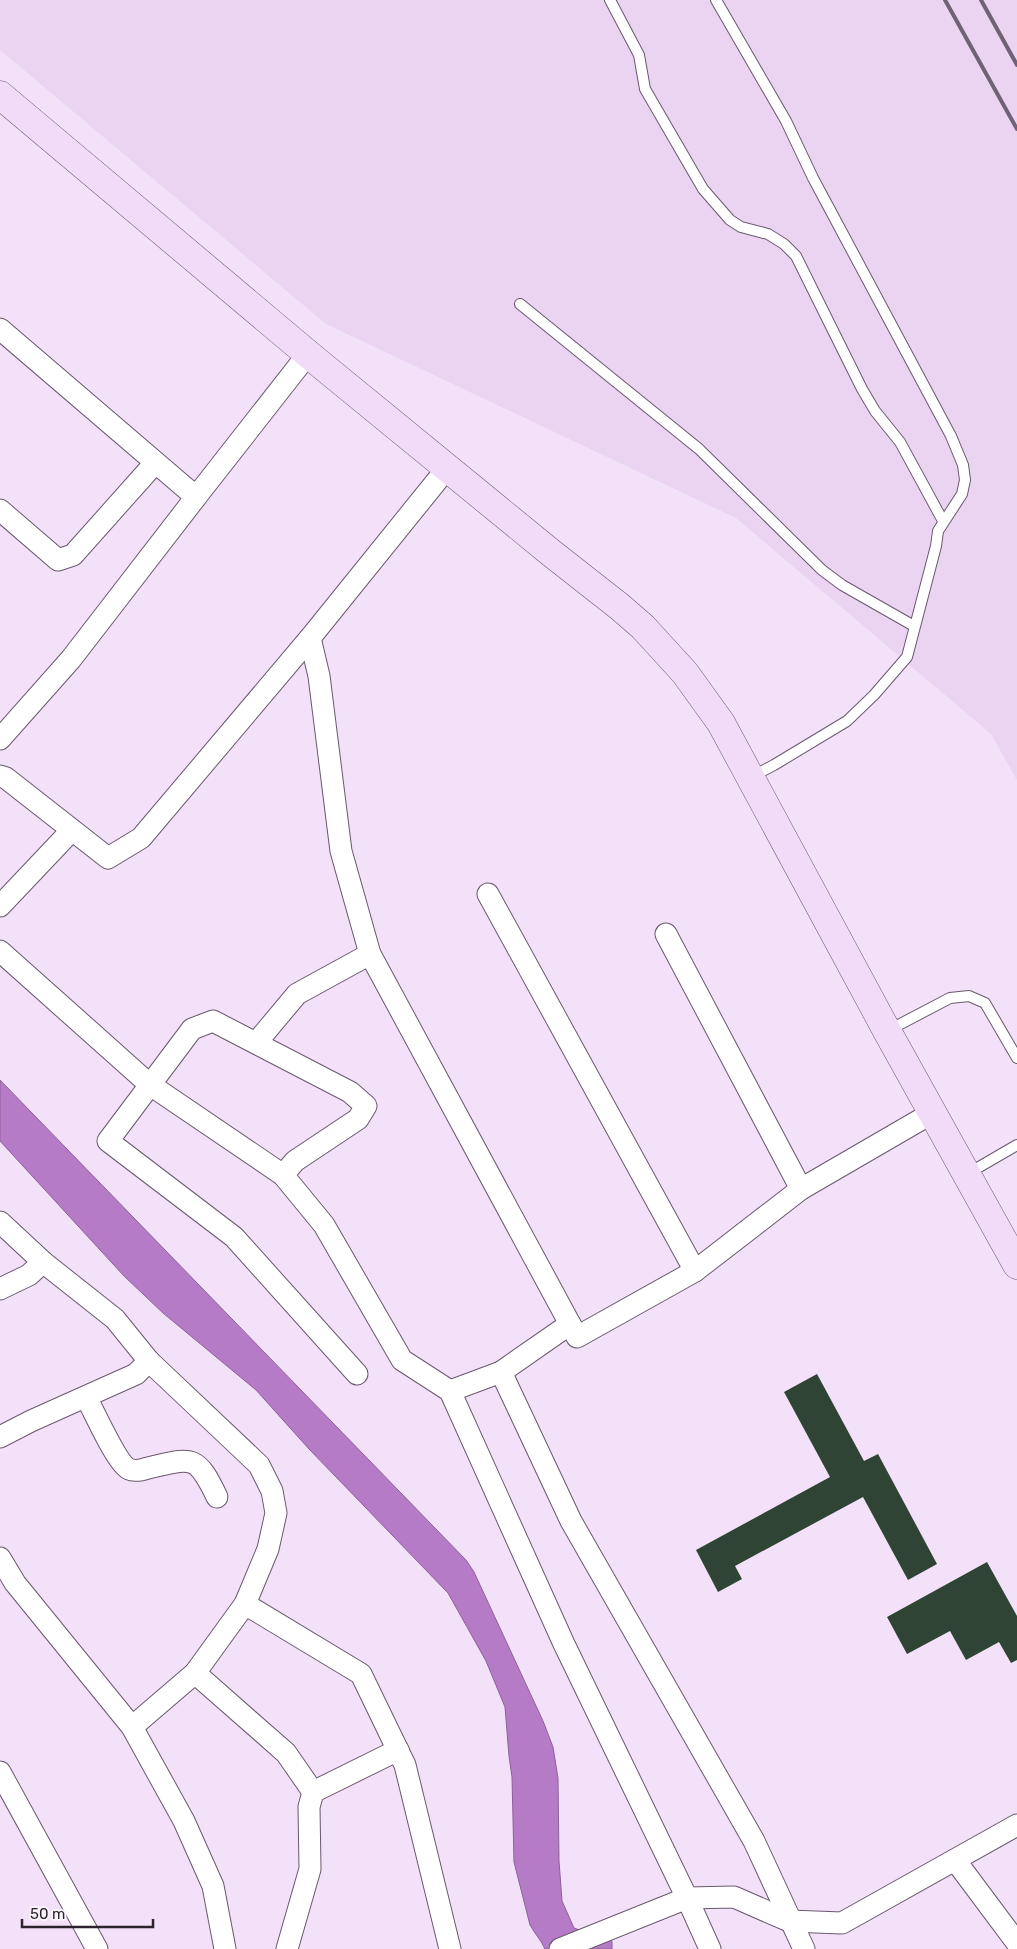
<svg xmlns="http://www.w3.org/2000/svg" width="1017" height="1949" font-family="Rubik,sans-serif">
  <rect width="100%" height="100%" fill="#f3e0f9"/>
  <polygon fill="#ebd3f2" points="0,0 1017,0 1017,780 991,734 736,518 326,324 0,50"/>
  <path fill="#b67bc7" stroke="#8c6198" d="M0,1080L466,1560L474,1572L543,1721L553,1747L558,1778L559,1861L562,1901L574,1928L588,1933L610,1935L612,1942V1949H545C541,1940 535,1934 530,1925L514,1862L512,1777L509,1756L505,1707L486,1661L448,1593L309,1449L256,1390L163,1313L124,1276L0,1141Z"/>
  <g fill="#2f4434">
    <polygon points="817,1374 864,1461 878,1454 937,1564 908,1580 863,1497 735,1566 742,1579 718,1592 696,1550 830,1477 784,1392"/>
    <polygon points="987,1562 1017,1616 1017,1660 1011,1663 999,1642 966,1660 950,1631 907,1654 887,1617"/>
  </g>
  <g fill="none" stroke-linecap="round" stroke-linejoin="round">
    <defs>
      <g id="lane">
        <polyline points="610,0 639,55 645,89 703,189 730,220 741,227 768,234 784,244 796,256 862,389 875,411 900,442 943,521"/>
        <polyline points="716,0 786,121 813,178 951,436 963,465 965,480 962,494 938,531 936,546 907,657 874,695 847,721 774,765 751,777"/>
        <polyline points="520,304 699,449 822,570 842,585 914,626"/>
        <polyline points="887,1031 950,998 969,996 985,1003 1017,1058"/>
        <polyline points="967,1174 1017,1145"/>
      </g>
      <g id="street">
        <polyline points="0,329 196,497 308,354"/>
        <polyline points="0,510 58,560 73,555 155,463"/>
        <polyline points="310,638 319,676 341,851 370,954 577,1337 695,1271 801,1189 932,1113"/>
        <polyline points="0,739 71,659 196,497"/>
        <polyline points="0,776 6,778 108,858 141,838 310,638 448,467"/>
        <polyline points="488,894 695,1271"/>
        <polyline points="0,906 72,830"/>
        <polyline points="666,934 801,1189"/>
        <polyline points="0,951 149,1084 283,1175 324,1225 402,1360 450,1391 564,1644 687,1898 710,1949"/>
        <polyline points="256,1043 297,994 370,954"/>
        <polyline points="283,1175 295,1161 358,1119 366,1106 350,1092 213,1021 192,1029 108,1141 234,1237 357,1374"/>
        <polyline points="0,1222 43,1262 115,1319 149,1361 259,1465 272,1491 276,1513 268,1549 245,1604 195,1673 132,1727"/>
        <polyline points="0,1289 29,1275 43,1262"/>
        <polyline points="501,1372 571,1521 754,1841 804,1949"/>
        <polyline points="450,1391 501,1372 570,1324"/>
        <path d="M86,1397C94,1411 117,1464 129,1469C135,1472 142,1470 148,1468C192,1458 196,1453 217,1497"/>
        <polyline points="0,1437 31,1421 136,1374 149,1361"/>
        <polyline points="0,1558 15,1583 132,1727 184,1821 213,1886 225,1949"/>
        <polyline points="245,1604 361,1674 405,1765 450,1949"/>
        <polyline points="195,1673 286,1753 313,1792"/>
        <polyline points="0,1772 97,1949"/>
        <polyline points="955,1860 1017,1943"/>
        <polyline points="287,1949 310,1869 309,1807 313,1792 398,1750"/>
        <polyline points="560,1949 687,1898 734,1897 789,1921 842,1923 1017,1825"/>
      </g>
      <polyline id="secondary" points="0,95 308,354 550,552 620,607 643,627 685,673 721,723 887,1031 1017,1265"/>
    </defs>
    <use href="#lane" stroke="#69596e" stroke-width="12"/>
    <use href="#street" stroke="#69596e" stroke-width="23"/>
    <use href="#secondary" stroke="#69596e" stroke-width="29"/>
    <use href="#lane" stroke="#fff" stroke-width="10"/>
    <use href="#street" stroke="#fff" stroke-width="21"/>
    <use href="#secondary" stroke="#f2daf9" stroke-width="28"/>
    <g stroke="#6e6372" stroke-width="4">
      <polyline points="945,0 1017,129"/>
      <polyline points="981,0 1017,65"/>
    </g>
  </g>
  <path d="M22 1919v8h131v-8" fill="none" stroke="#2a232c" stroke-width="2.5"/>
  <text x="30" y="1919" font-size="15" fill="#2a232c" stroke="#faf2fc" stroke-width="4" paint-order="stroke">50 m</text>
</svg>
